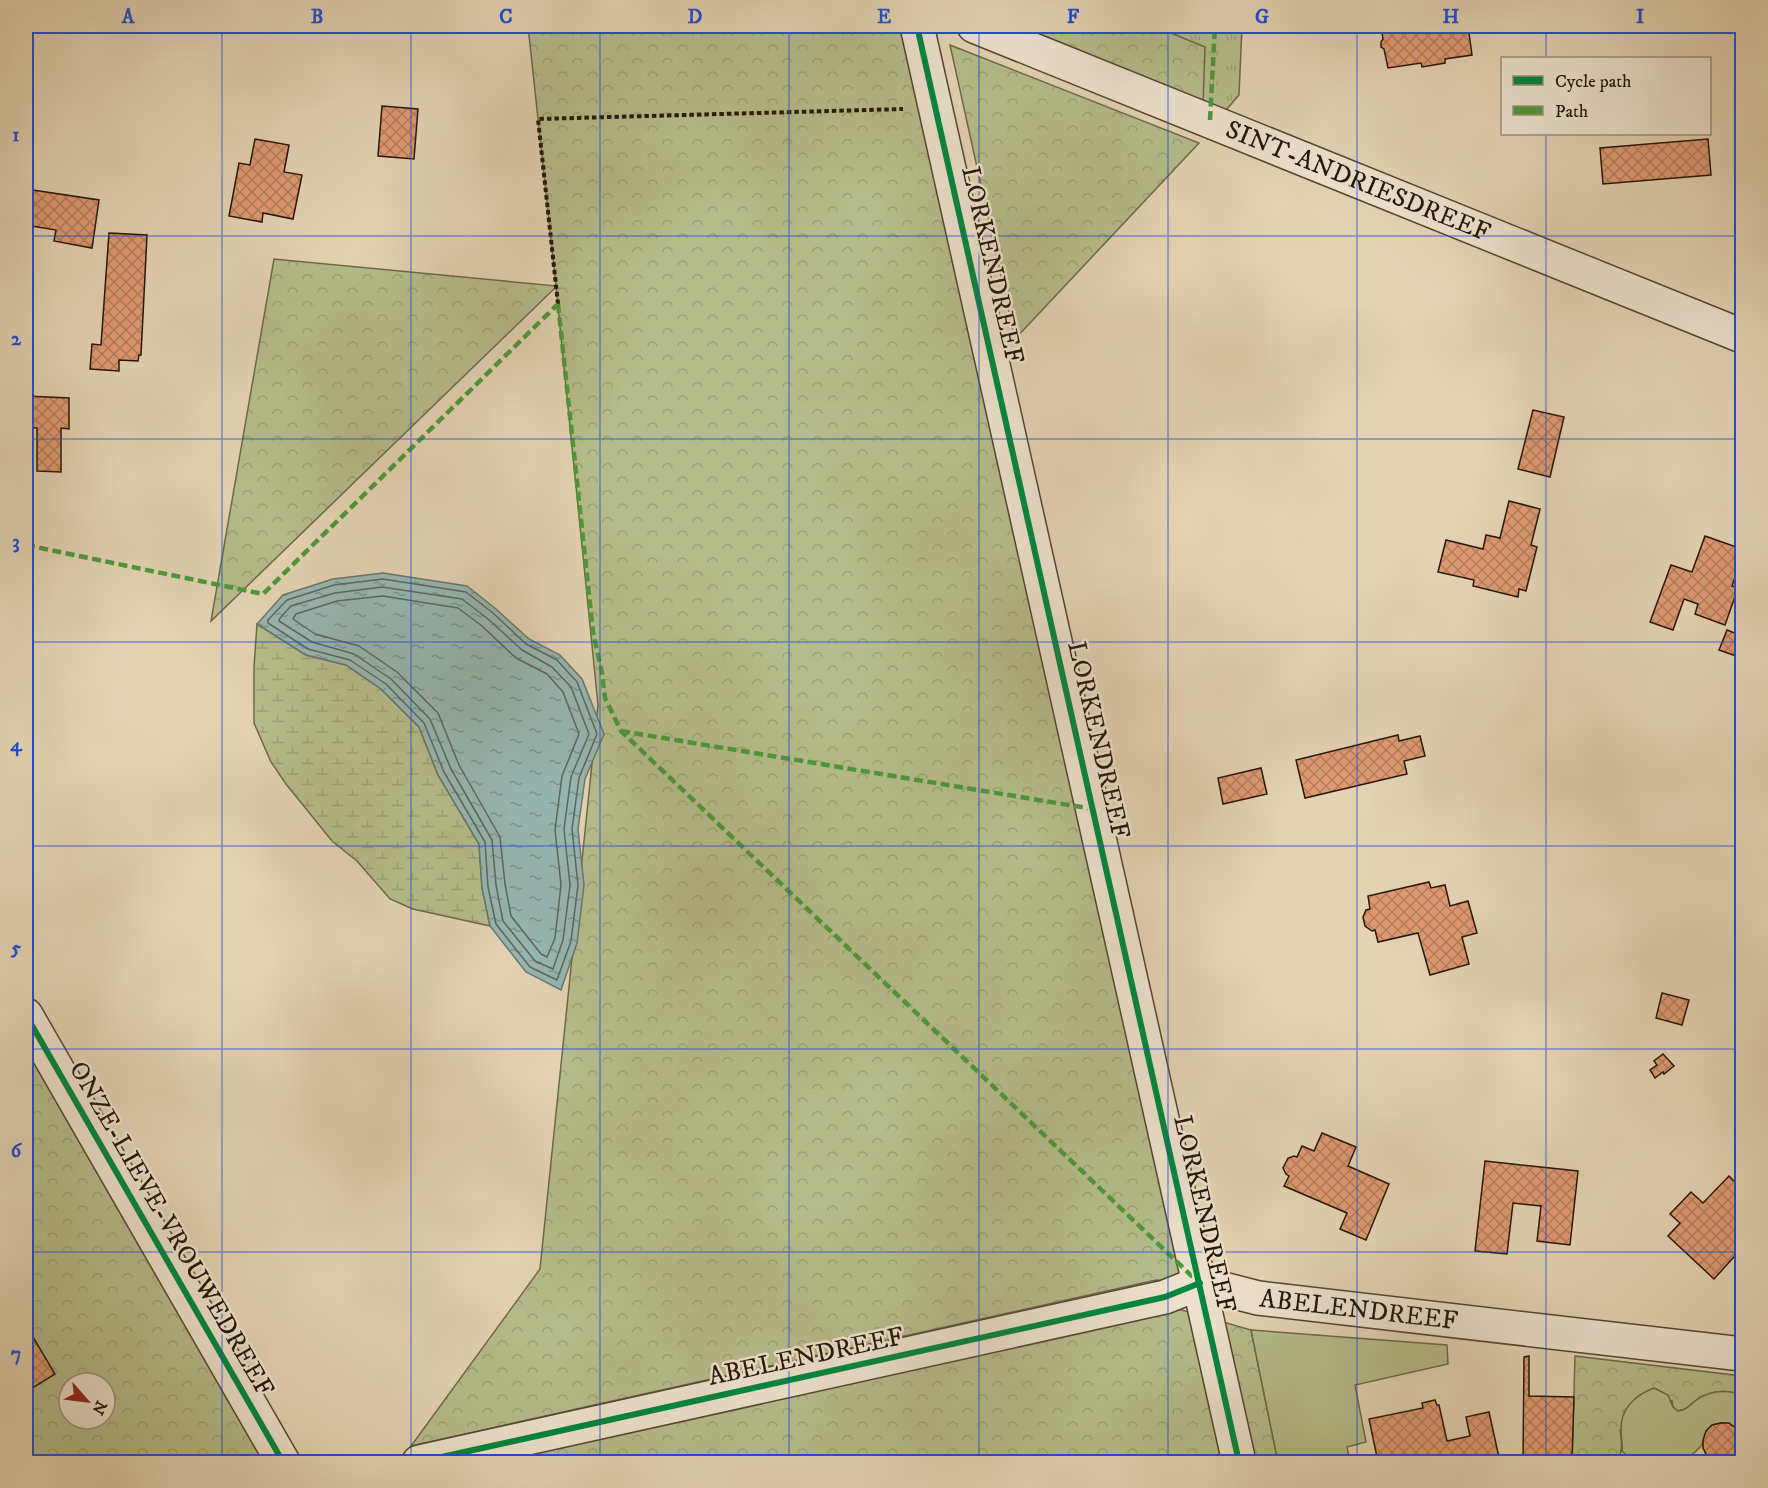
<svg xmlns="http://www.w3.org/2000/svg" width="1768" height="1488" font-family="'IM FELL DW Pica',serif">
  <defs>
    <pattern id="grass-tufts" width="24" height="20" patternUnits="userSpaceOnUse" patternTransform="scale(1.5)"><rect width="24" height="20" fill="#b5bc8b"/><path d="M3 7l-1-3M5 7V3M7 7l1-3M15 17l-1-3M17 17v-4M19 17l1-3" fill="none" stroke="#9ca176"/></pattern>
    <pattern id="forest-crowns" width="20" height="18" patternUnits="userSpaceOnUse" patternTransform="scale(1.5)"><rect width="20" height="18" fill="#b5bc8b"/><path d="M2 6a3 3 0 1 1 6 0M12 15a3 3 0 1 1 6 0" fill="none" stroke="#9ca176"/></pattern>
    <pattern id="wetland-marsh" width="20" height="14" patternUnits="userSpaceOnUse" patternTransform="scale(1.5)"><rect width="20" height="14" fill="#b5bc8b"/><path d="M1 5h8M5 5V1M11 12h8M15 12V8" fill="none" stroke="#9ca176"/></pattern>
    <pattern id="water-ripples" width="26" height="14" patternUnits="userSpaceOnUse" patternTransform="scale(1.5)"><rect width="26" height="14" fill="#96b7b2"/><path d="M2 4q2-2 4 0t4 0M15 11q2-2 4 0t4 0" fill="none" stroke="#7a948f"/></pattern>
    <pattern id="building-cross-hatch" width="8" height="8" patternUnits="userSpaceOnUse" patternTransform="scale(1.5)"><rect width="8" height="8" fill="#df9a72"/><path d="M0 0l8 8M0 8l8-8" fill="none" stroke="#b57d5c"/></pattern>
  </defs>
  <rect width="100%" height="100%" fill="#e4d3b3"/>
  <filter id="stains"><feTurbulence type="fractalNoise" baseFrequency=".00333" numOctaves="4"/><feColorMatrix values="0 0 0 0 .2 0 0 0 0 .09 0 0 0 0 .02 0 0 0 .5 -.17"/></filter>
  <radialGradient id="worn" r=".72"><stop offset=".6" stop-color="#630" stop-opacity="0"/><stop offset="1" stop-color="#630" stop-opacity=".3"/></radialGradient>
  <polygon fill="url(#grass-tufts)" stroke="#6d6949" stroke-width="1.5" points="1154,26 1242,26 1239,95 1220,117 1203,109"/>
  <g fill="url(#forest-crowns)" stroke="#6d6949" stroke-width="1.5" fill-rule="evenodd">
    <polygon points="528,26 909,26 1187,1282 1156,1280 411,1446 540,1269 598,705 556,287 211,621 274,259 556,286"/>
    <polygon points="999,26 1154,26 1205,47 1203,109"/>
    <polygon points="950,45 1199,143 1015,339"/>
    <path d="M26,1034L270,1462H26ZM69,1383H105V1419H69Z"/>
    <polygon points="1168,1306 1251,1330 1278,1462 462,1462"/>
    <path d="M1575,1356L1742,1376V1395C1725,1389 1710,1390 1695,1401C1689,1406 1686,1410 1678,1411L1673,1407L1672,1401L1620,1430C1622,1442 1623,1451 1617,1462H1574L1572,1459Z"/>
  </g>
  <polygon fill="url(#wetland-marsh)" stroke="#6d6949" stroke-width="1.5" points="257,624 306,655 346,665 381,689 419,727 438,775 479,844 482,888 490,926 413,909 390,899 357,861 332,841 286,784 271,762 254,723 254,667"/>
  <g fill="#b5bc8b" stroke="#6d6949" stroke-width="1.5">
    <polygon points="1251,1330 1447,1345 1448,1364 1355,1385 1366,1442 1347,1447 1350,1462 1278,1462"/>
    <path d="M1654,1388L1668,1395L1673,1407L1678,1411C1686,1410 1689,1406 1695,1401C1710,1390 1725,1389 1742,1395V1433C1732,1423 1715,1417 1706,1433C1703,1438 1704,1442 1701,1446C1697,1451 1691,1455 1686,1460V1462H1633L1622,1451C1623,1444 1621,1438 1621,1431C1620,1409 1635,1395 1654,1388Z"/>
  </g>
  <polygon fill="url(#water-ripples)" stroke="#69776e" stroke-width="1.5" points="383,573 467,586 496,609 529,639 560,655 582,679 604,734 585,779 578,829 584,885 577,943 561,990 526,972 490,926 482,888 479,844 438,775 419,727 381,689 346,665 306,655 257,624 283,595 333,579"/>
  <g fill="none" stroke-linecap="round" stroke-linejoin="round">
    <g stroke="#5e665c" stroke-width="1.5">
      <polygon points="383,579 466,592 493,613 526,644 557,660 577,682 597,734 579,778 572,829 578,885 571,941 557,980 530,967 496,924 488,887 485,842 444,772 424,723 386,684 350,660 308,649 268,623 268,620 287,600 334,585"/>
      <polygon points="382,587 462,599 488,619 522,650 552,667 571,687 589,734 571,777 564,829 570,885 563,940 553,969 535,961 503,921 496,885 492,840 451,769 430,719 391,679 354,654 312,642 279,621 280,618 291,606 335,593"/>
      <polygon points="383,596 458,608 482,626 516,658 547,674 563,692 579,734 562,776 555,830 561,885 555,938 547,957 541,954 511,916 505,884 500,837 459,765 438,713 397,672 359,646 315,634 293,619 296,614 337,601"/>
    </g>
  </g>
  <g fill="url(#building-cross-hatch)" stroke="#251607" stroke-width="1.5">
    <polygon points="1381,26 1468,26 1472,55 1445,59 1445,63 1422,67 1421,63 1388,68 1384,49 1381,47 1381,42 1383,39"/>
    <polygon points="382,106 418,109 414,159 378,156"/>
    <polygon points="255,139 289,145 284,172 302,175 293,219 263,213 262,222 229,216 239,163 250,165"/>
    <polygon points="1708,139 1711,175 1603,184 1600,148"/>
    <polygon points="26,189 99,200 92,248 54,241 56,230 26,225"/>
    <polygon points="109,233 147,235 141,355 139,355 138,361 119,360 119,371 90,369 92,344 101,345"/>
    <polygon points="26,396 69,398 69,429 61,428 61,472 37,471 37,428 26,427"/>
    <polygon points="1533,410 1564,417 1550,477 1518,469"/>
    <polygon points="1509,501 1540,509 1531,545 1537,547 1526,591 1519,589 1518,597 1473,586 1474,580 1438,572 1446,540 1483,549 1486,535 1500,538"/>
    <polygon points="1705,536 1742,549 1742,557 1732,586 1738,588 1725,625 1695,614 1698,604 1684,599 1673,630 1650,622 1671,565 1692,572"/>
    <polygon points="1727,630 1742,636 1742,647 1739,657 1719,650"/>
    <polygon points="1398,735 1399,741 1420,736 1425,756 1404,761 1407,774 1305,798 1296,760"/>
    <polygon points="1261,768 1267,794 1223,804 1218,778"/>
    <polygon points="1429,882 1431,888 1445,885 1450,906 1468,901 1477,933 1462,937 1469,964 1430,975 1418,933 1378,942 1375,930 1372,931 1365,926 1363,917 1366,910 1370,909 1368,896"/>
    <polygon points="1662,993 1689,1000 1682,1025 1656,1018"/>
    <polygon points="1663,1054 1674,1066 1664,1074 1663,1072 1655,1078 1650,1070 1657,1065 1654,1061"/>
    <polygon points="1322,1133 1356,1147 1348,1166 1389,1184 1366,1240 1340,1229 1347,1213 1284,1186 1289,1176 1286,1174 1283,1168 1288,1158 1294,1156 1297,1157 1302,1146 1314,1151"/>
    <polygon points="1485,1161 1578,1171 1570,1245 1537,1241 1541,1206 1513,1203 1507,1254 1475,1251"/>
    <polygon points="1729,1176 1742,1189 1742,1248 1714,1279 1668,1236 1680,1223 1670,1214 1691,1192 1703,1203"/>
    <polygon points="30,1332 55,1374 26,1392 26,1335"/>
    <polygon points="1529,1356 1529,1396 1574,1397 1572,1459 1561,1459 1562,1462 1523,1462 1524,1357"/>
    <polygon points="1435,1400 1437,1405 1439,1405 1447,1441 1470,1436 1466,1417 1489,1412 1500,1462 1378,1462 1369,1419 1423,1408 1422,1403"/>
    <polygon points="1721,1423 1729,1423 1742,1433 1742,1462 1712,1462 1707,1456 1703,1448 1703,1440 1706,1431 1712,1425"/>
  </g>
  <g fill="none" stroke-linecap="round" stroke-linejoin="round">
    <defs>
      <g id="minor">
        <polyline points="917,26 1239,1462"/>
        <path id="s1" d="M974,26L1742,336"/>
        <polyline points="26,1015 283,1462"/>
        <path id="s2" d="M419,1462L1165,1297L1200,1283L1258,1298L1742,1354"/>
      </g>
    </defs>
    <use href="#minor" stroke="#554532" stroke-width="36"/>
    <polyline stroke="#251607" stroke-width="4" stroke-dasharray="4.5 3" stroke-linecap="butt" points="558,304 538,119 903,109"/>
    <use href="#minor" stroke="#ede2ce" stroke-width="33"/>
    <g stroke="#4e983a" stroke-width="4.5" stroke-dasharray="9 4.5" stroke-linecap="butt">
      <polyline points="1210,120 1215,26"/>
      <polyline points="558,304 593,632 602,673 605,698 621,731 1197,1281"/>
      <polyline points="26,545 263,594 558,304"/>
      <polyline points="621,731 1093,809"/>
    </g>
    <defs>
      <g id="cycleway">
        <polyline points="917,26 1239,1462"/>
        <polyline points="26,1015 283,1462"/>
        <polyline points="419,1462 1165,1297 1200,1283"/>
      </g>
    </defs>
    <use href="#cycleway" stroke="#ede2ce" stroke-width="10"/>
    <use href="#cycleway" stroke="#00873e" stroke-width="6"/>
  </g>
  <path fill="none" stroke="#1d4ed8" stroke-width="1.5" stroke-opacity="0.55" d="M222,26V1462M411,26V1462M600,26V1462M789,26V1462M979,26V1462M1168,26V1462M1357,26V1462M1546,26V58M1546,134V1462M26,236H1742M26,439H1742M26,642H1742M26,846H1742M26,1049H1742M26,1252H1742"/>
  <g text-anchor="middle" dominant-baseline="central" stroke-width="5" stroke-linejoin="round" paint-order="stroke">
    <g font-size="26" fill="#251607" stroke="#ede2ce">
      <text stroke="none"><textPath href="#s1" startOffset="414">SINT-ANDRIESDREEF</textPath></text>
      <text transform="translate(992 265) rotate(77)">LORKENDREEF</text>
      <text transform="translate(1098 740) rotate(77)">LORKENDREEF</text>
      <text transform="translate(1204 1214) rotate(77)">LORKENDREEF</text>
      <text transform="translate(171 1229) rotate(60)">ONZE-LIEVE-VROUWEDREEF</text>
      <text stroke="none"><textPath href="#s2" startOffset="963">ABELENDREEF</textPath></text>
      <text transform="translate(806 1357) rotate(-12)">ABELENDREEF</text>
    </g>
  </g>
  <rect width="1768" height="1488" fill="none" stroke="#e4d3b3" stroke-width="66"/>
  <rect x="1501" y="57" width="210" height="78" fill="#ede2ce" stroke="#9d907e" stroke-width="1.5"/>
  <rect x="1513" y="76" width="30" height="9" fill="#00873e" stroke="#9d907e" stroke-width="1.5"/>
  <text x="1555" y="87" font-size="18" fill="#251607">Cycle path</text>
  <rect x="1513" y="106" width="30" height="9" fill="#4e983a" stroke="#9d907e" stroke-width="1.5"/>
  <text x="1555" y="117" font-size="18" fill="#251607">Path</text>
  <g transform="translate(87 1401) rotate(118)"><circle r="28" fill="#ede2ce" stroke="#9d907e" stroke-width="1.5"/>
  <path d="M0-4.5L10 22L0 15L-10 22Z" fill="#8f2418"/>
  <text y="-9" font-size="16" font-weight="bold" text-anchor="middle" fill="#251607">N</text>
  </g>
  <rect x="33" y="33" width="1702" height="1422" fill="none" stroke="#1d4ed8" stroke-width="2"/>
  <g font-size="20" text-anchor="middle" font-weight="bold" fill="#1d4ed8">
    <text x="128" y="23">A</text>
    <text x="317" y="23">B</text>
    <text x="506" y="23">C</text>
    <text x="695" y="23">D</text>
    <text x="884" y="23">E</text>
    <text x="1073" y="23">F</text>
    <text x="1262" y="23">G</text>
    <text x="1451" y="23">H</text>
    <text x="1640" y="23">I</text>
    <text x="16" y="141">1</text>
    <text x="16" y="345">2</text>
    <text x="16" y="548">3</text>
    <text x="16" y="751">4</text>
    <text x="16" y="954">5</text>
    <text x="16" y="1157">6</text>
    <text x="16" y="1360">7</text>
  </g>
  <rect width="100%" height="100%" filter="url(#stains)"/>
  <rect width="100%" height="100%" fill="url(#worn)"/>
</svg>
